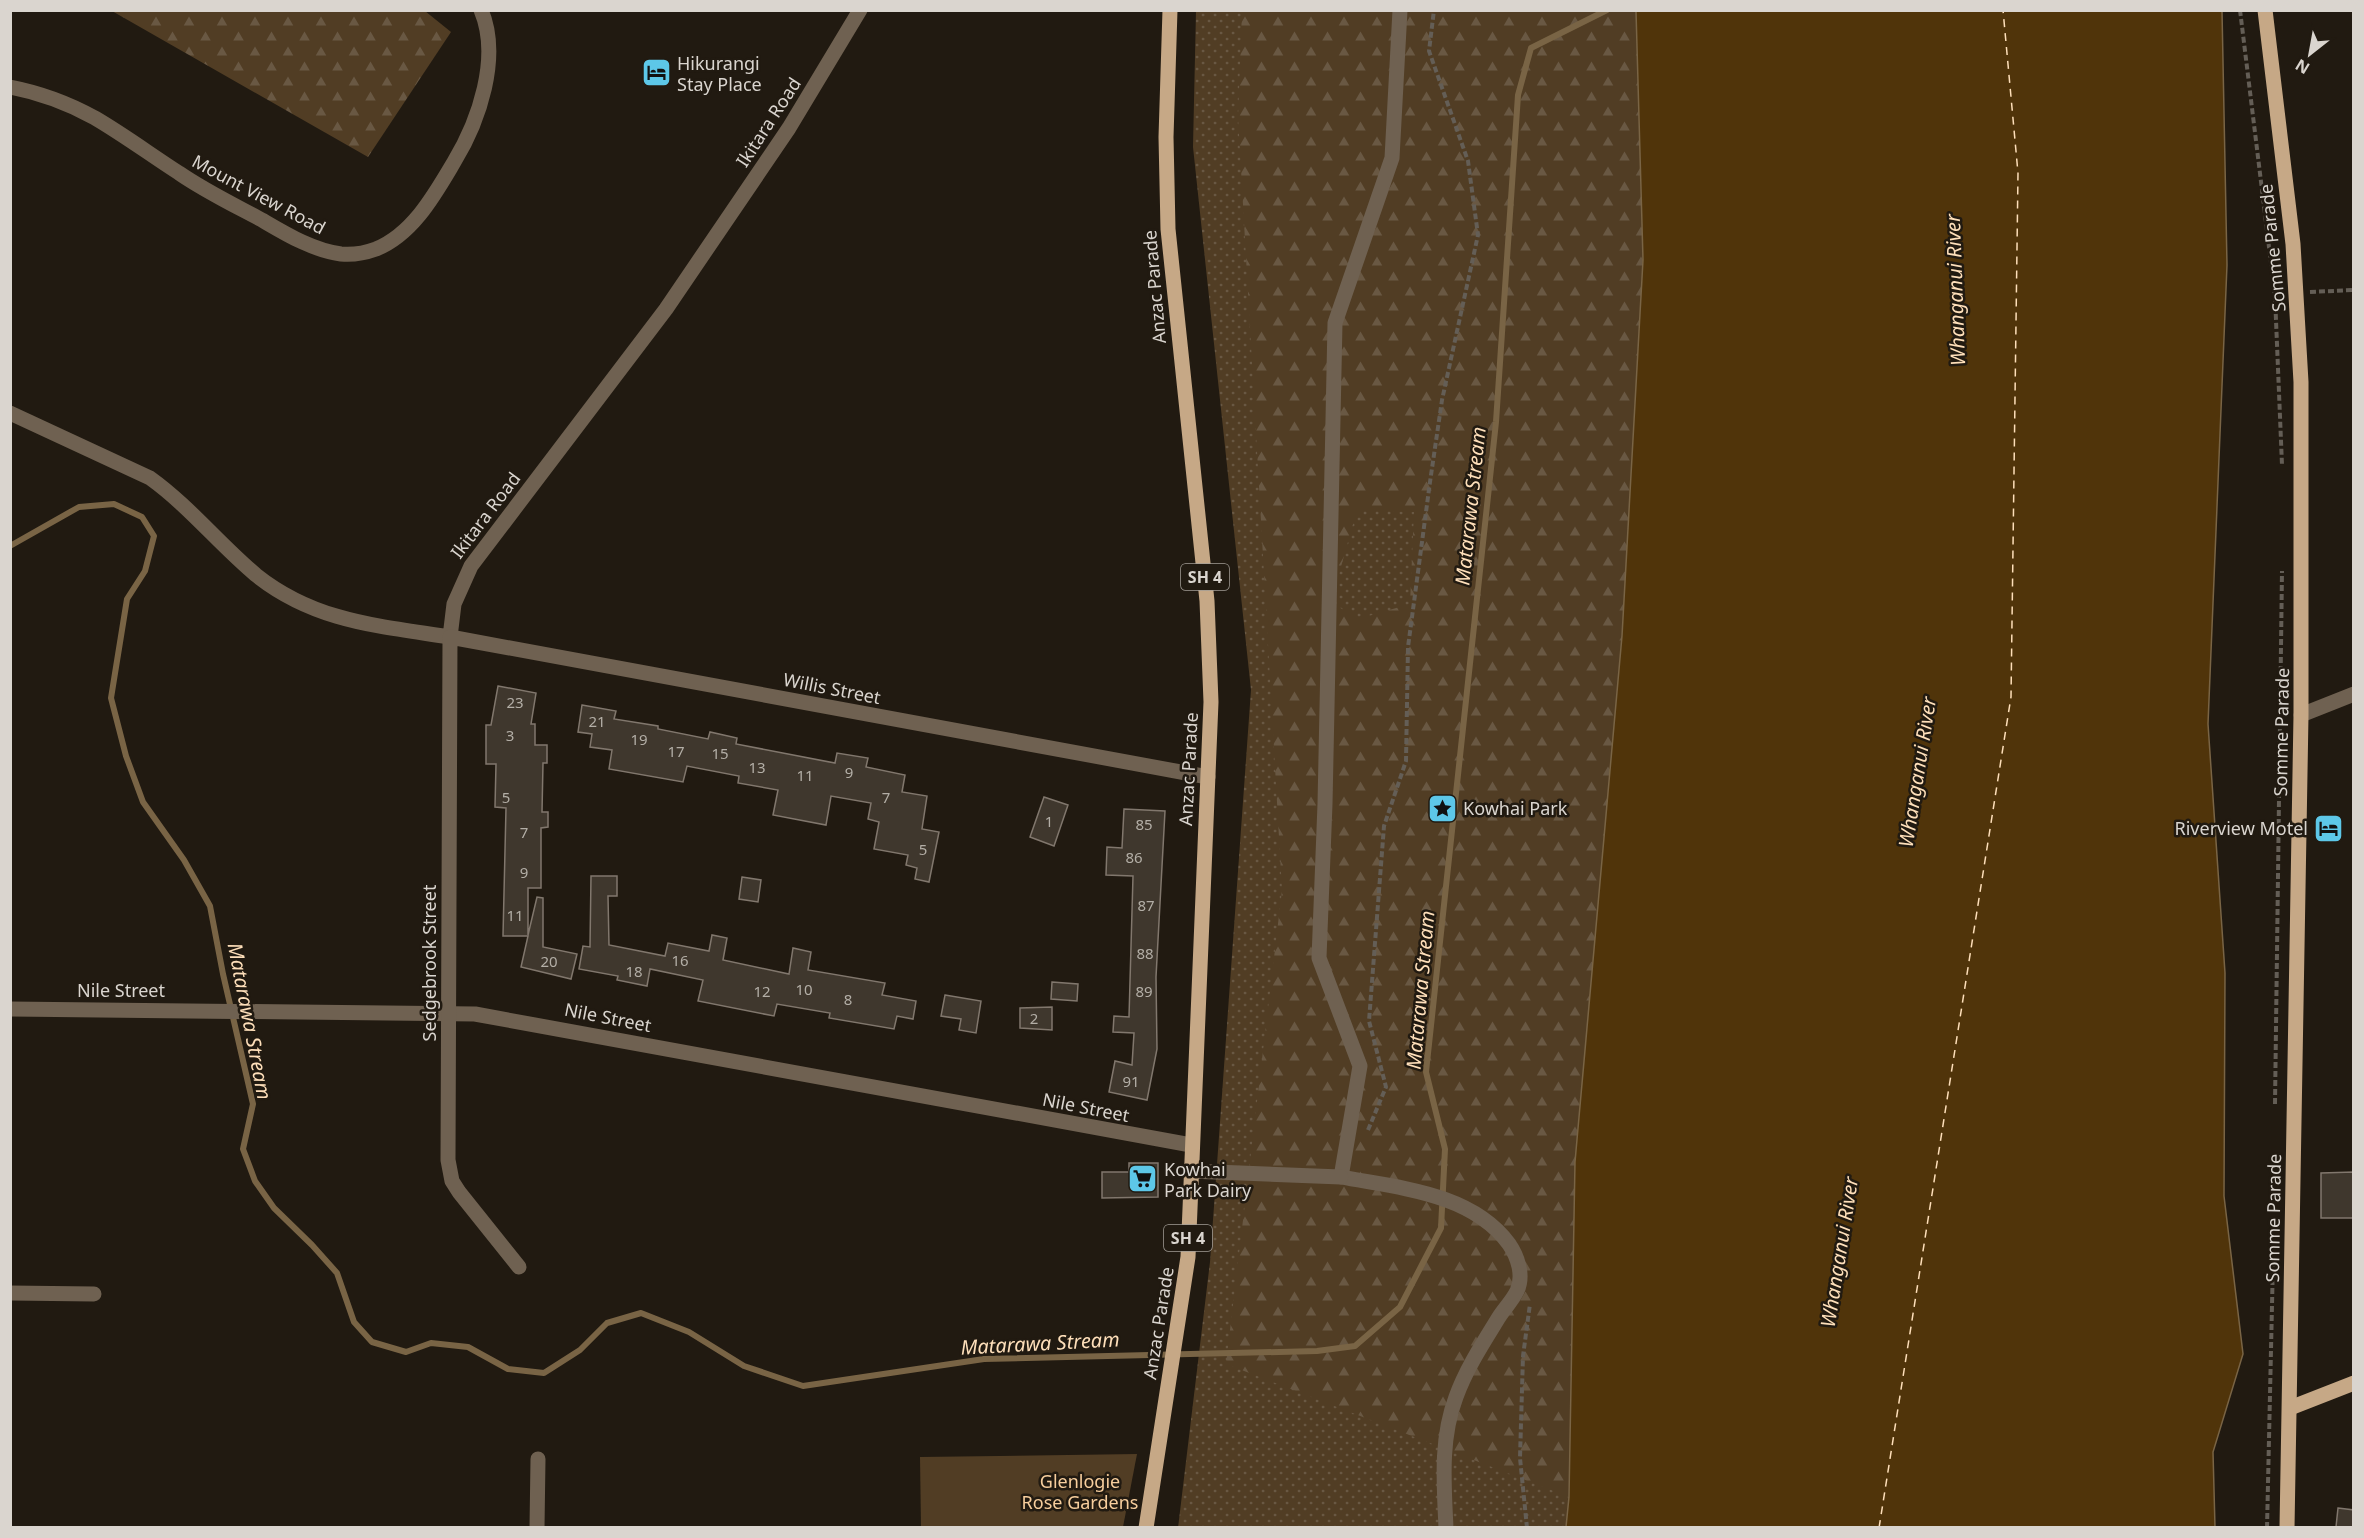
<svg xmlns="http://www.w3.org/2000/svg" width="2364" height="1538" font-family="'Noto Sans',sans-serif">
  <defs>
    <pattern id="grass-dots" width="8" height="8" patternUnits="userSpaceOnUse" patternTransform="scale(1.5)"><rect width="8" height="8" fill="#513d24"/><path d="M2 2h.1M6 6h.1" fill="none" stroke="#695843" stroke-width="1.8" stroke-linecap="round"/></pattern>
    <pattern id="forest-firs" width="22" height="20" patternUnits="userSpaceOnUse" patternTransform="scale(1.5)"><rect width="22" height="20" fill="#513d24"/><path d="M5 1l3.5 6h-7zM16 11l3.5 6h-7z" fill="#695843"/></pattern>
  </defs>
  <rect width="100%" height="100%" fill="#211a11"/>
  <polygon fill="url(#grass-dots)" points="1196,11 1614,11 1622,160 1643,435 1567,1527 1178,1528 1210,1262 1251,690 1193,147"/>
  <g fill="url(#forest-firs)" fill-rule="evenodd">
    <polygon points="112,11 425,11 451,32 368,157"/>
    <path d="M1242,11H1636L1643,260L1622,636L1575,1162L1569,1497L1226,1364L1282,890L1238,117ZM1357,510L1414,512L1410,604L1358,619L1331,602Z"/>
  </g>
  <polygon fill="#513d24" points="1137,1454 1123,1527 921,1527 920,1457"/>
  <polygon fill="#50340a" stroke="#796445" stroke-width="1.5" points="1636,11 2222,11 2227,265 2208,724 2225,973 2224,1196 2243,1354 2213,1452 2215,1527 1566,1527 1569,1497 1575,1162 1622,636 1643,260"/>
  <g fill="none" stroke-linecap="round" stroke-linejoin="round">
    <polyline stroke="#796445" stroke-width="6" points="10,546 79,507 114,504 142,517 154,536 145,571 127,599 111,698 126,756 143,802 184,860 210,906 223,974 253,1104 243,1149 255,1181 274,1208 312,1245 337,1273 354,1322 372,1342 406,1352 431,1343 468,1347 508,1369 544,1373 580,1350 607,1323 641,1313 689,1332 744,1366 803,1386 984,1359 1317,1351 1355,1346 1400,1307 1441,1228 1445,1149 1426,1072 1496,422 1518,95 1531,48 1607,10"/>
    <polyline stroke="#fedfba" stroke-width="1.5" stroke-dasharray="8 6" stroke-linecap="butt" points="1879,1528 2011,697 2018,173 2003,10"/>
  </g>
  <g fill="#3f372d" stroke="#81776d" stroke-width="1.5">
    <polygon points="498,686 536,693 531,724 535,724 535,745 547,745 547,763 543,763 542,812 548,812 548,827 541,828 541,888 528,888 528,935 537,897 543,898 543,947 577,954 571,979 521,967 528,936 503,936 506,808 495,807 496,764 486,764 486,725 491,725"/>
    <polygon points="582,705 616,711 614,719 658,726 658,729 708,739 710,732 737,738 736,744 835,763 837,753 868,758 866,767 905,775 902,792 927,796 922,829 939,832 929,882 915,879 917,868 906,865 908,855 874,849 879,822 868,819 871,803 831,796 826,825 773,815 778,790 738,783 739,776 687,766 683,782 609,769 612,750 590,747 592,734 578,732"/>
    <polygon points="1044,797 1068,805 1054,846 1030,837"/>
    <polygon points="1124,809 1165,811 1156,977 1157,1049 1147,1100 1109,1092 1115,1061 1132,1065 1134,1033 1113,1032 1114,1016 1129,1017 1133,876 1106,875 1107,847 1122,848"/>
    <polygon points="591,876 617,876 617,896 608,896 609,945 665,956 668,943 709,951 712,935 727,938 723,960 789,974 793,948 811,952 808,970 885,983 882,995 916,1001 913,1019 897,1016 894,1029 829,1018 830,1013 777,1004 774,1016 698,1001 703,980 650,969 647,986 617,980 618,976 579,969 583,946 590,947"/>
    <polygon points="742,877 761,880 758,902 739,899"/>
    <polygon points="1052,982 1078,984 1077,1001 1051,999"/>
    <polygon points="945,995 981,1001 976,1033 959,1030 961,1019 941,1016"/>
    <polygon points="1052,1007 1052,1030 1020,1028 1020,1008"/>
    <polygon points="1129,1163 1158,1163 1158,1197 1102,1198 1102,1172 1129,1172"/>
    <polygon points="2354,1172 2354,1218 2321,1218 2321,1173"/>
    <polygon points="2338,1508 2354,1510 2354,1527 2336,1527"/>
  </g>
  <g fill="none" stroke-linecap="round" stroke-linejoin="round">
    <g stroke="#645e56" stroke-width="4" stroke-dasharray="6 3" stroke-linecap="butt">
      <polyline points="2240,10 2275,296 2282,465"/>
      <polyline points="2310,292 2354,290"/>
      <polyline points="2275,1104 2282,571"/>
      <polyline points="1368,1130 1386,1087 1369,1021 1384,826 1406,761 1408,647 1430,482 1442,400 1478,235 1468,161 1429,51 1434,10"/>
      <polyline points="1527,1528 1520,1458 1523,1356 1530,1304"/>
      <polyline points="2267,1528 2273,1261"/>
    </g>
    <g stroke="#6f6151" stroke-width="15">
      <path d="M1400,10L1392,158L1335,323L1325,804L1319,958L1360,1066L1341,1177C1399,1188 1472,1193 1509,1244C1518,1257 1524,1276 1517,1291C1512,1301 1504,1309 1499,1317C1483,1343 1466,1369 1456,1397C1440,1439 1444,1484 1446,1528"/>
      <path d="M10,87C41,93 68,103 95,118C124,135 151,155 179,173C205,191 234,205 262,220C286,234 312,250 341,254C352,255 365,253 376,249C413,234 435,194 454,162C479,121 501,57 481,10"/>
      <path d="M10,413L150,478C189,506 219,544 256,575C315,622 379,626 450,637L454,604L471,566L666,309L789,128L860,10"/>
      <polyline points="2301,715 2354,694"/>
      <polyline points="10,1009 475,1014 1191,1145"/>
      <polyline points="1190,1171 1341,1177"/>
      <polyline points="519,1267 459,1192 452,1181 448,1160 450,637 1208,777"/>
      <polyline points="10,1293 94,1294"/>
      <polyline points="537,1528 538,1459"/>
    </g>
    <g stroke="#c6a886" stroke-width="15">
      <polyline points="2265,10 2293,244 2301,382 2301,715 2287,1528"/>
      <polyline points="2290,1408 2354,1383"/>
      <polyline points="1146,1528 1188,1257 1211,702 1207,601 1168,229 1166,137 1170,10"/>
    </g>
  </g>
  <defs>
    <symbol id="hotel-square" viewBox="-11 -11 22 22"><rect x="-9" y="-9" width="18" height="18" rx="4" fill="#5dc7e8" stroke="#211a11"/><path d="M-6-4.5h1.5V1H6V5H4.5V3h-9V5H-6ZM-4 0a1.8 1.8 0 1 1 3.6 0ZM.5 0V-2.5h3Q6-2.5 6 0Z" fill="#111"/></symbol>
    <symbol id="sight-square" viewBox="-11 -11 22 22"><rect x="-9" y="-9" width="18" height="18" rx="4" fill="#5dc7e8" stroke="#211a11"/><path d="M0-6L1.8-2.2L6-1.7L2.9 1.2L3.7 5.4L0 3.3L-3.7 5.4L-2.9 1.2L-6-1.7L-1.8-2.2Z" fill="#111"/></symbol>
    <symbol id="supermarket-square" viewBox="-11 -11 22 22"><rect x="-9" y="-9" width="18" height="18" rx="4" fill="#5dc7e8" stroke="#211a11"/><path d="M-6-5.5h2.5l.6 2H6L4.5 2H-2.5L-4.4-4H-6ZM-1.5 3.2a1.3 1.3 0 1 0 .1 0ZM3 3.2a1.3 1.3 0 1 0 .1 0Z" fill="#111"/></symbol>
  </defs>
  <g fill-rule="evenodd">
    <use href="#hotel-square" x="640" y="56" width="33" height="33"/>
    <use href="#sight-square" x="1426" y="792" width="33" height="33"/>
    <use href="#hotel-square" x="2312" y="812" width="33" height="33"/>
    <use href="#supermarket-square" x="1126" y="1162" width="33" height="33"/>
  </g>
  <g text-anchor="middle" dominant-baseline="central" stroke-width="5" stroke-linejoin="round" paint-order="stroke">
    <g font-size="15" fill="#b3aea6">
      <text x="515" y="702">23</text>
      <text x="597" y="721">21</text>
      <text x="510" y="735">3</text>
      <text x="639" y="739">19</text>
      <text x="676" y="751">17</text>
      <text x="720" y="753">15</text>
      <text x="757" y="767">13</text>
      <text x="849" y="772">9</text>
      <text x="805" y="775">11</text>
      <text x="506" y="797">5</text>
      <text x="886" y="797">7</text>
      <text x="1049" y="821">1</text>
      <text x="1144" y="824">85</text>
      <text x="524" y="832">7</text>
      <text x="923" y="849">5</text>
      <text x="1134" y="857">86</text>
      <text x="524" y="872">9</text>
      <text x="1146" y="905">87</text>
      <text x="515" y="915">11</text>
      <text x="1145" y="953">88</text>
      <text x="680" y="960">16</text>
      <text x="549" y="961">20</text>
      <text x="634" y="971">18</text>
      <text x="804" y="989">10</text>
      <text x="762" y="991">12</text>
      <text x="1144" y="991">89</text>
      <text x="848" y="999">8</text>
      <text x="1034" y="1018">2</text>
      <text x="1131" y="1081">91</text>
    </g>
    <g fill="#211a11" stroke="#a29d96" stroke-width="1.5">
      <rect x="1181" y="564" width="48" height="26" rx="4.5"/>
      <rect x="1164" y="1225" width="48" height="26" rx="4.5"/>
    </g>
    <g font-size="16" font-weight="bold" fill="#dad5cf">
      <text x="1205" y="577">SH 4</text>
      <text x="1188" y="1238">SH 4</text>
    </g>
    <g font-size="18" fill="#dad5cf" stroke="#211a11" text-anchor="start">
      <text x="677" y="63">Hikurangi<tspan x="677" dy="21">Stay Place</tspan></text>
      <text x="1463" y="808">Kowhai Park</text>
      <text x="2308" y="828" text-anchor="end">Riverview Motel</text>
      <text x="1164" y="1169">Kowhai<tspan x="1164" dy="21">Park Dairy</tspan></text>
    </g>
    <g font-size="18" fill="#dad5cf" stroke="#211a11">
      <text transform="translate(768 122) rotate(-57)">Ikitara Road</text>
      <text transform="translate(259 194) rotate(28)">Mount View Road</text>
      <text transform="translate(2272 248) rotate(-96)">Somme Parade</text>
      <text transform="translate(1154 287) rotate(-95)">Anzac Parade</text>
      <text transform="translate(485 515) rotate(-53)">Ikitara Road</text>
      <text transform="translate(832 688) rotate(11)">Willis Street</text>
      <text transform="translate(2281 732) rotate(-89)">Somme Parade</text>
      <text transform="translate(1188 769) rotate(-87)">Anzac Parade</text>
      <text transform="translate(429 963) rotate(-90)">Sedgebrook Street</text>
      <text x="121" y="990">Nile Street</text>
      <text transform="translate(608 1017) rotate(11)">Nile Street</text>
      <text transform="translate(1086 1107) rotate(11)">Nile Street</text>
      <text transform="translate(2273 1218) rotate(-89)">Somme Parade</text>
      <text transform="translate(1158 1323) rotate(-81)">Anzac Parade</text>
    </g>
    <g font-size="18" fill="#f7ce9d" stroke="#211a11">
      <text x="1080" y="1481">Glenlogie<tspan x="1080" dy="21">Rose Gardens</tspan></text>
    </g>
    <g font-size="20" font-style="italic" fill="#fedfba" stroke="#211a11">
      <text transform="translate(1955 290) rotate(-92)">Whanganui River</text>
      <text transform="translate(1470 506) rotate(-84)">Matarawa Stream</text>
      <text transform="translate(1917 772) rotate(-81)">Whanganui River</text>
      <text transform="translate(1420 990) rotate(-85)">Matarawa Stream</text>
      <text transform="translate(250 1021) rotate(79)">Matarawa Stream</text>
      <text transform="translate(1839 1252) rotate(-81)">Whanganui River</text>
      <text transform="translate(1040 1343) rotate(-3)">Matarawa Stream</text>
    </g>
  </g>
  <rect width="2364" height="1538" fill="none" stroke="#dad5cf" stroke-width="24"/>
  <g transform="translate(2310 54) rotate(211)" stroke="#211a11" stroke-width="4.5" paint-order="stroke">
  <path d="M0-4.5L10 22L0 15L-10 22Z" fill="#dad5cf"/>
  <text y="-9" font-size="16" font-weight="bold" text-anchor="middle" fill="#dad5cf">N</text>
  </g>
</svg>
